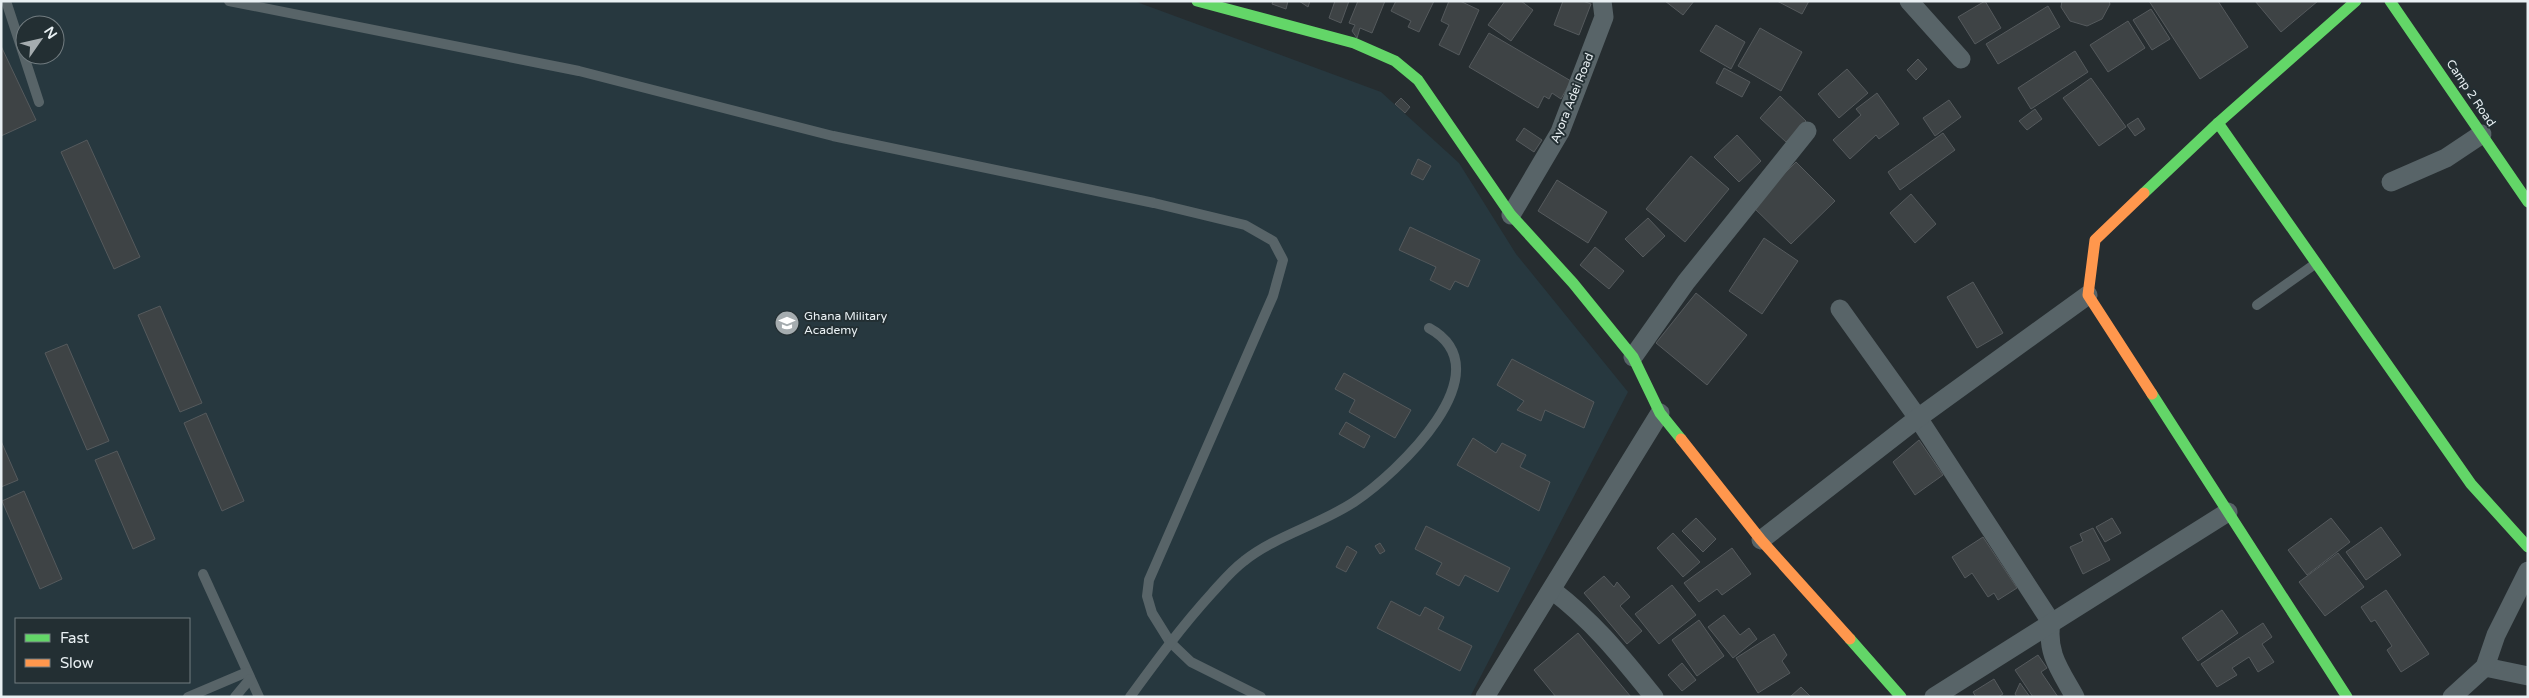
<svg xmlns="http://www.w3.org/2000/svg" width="2529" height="698" font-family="'Varela Round',sans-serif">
  <rect width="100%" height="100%" fill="#262d30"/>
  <path fill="#27383f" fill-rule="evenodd" d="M1,1H1134L1381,92L1459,163L1516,254L1628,392L1470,697H1ZM25,25H55V55H25ZM16,619H189V682H16Z"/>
  <g fill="#3e4345" stroke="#555a5d">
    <polygon points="1273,1 1288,1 1286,9 1272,4"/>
    <polygon points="1299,1 1310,1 1308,7"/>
    <polygon points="1335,1 1349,1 1341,23 1329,18"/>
    <polygon points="1358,1 1385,1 1372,33 1360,28 1357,38 1352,31 1355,25 1349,23"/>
    <polygon points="1396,1 1434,1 1419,32 1408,27 1411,21 1391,11"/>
    <polygon points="1449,1 1460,1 1479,10 1459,55 1439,45 1449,25 1441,21"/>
    <polygon points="1505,1 1521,1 1533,10 1511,41 1488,25"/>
    <polygon points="1563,1 1583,1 1591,4 1579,35 1554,25"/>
    <polygon points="1665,1 1694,1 1683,15"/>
    <polygon points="1777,1 1809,1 1802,14"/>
    <polygon points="1985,1 2001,28 1975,44 1958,17"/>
    <polygon points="2062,1 2109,1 2110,4 2102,19 2087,26 2070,21 2061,7"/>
    <polygon points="2149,1 2218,1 2248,47 2200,79"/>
    <polygon points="2255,1 2318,1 2281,32"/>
    <polygon points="2048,6 2060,27 1998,64 1986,44"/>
    <polygon points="2151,9 2170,39 2152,50 2133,20"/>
    <polygon points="2128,21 2145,48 2108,72 2090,45"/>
    <polygon points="1716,25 1745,42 1731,69 1700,51"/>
    <polygon points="1760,28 1802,52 1781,91 1738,66"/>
    <polygon points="1489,33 1571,81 1561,99 1552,93 1549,99 1544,96 1538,108 1469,67"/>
    <polygon points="1,46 36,120 1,136"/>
    <polygon points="2075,51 2088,72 2031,109 2018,88"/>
    <polygon points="1918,59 1927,69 1916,80 1907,70"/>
    <polygon points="1724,68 1750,82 1742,97 1716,83"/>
    <polygon points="1847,69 1868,93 1839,118 1818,94"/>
    <polygon points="2091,78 2126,127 2099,146 2063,98"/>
    <polygon points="1877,93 1899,124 1879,139 1876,135 1850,159 1833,140 1861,115 1856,109"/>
    <polygon points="1780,96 1806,121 1786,142 1760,118"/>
    <polygon points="1401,98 1410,107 1405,113 1395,104"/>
    <polygon points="1949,100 1961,117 1935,136 1923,118"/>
    <polygon points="2035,109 2042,119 2027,130 2019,121"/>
    <polygon points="2138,118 2145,129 2135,136 2127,125"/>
    <polygon points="1524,128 1542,140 1534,152 1516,140"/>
    <polygon points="1943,133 1955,150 1900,190 1888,172"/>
    <polygon points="1737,135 1761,161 1739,182 1714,157"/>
    <polygon points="87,140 140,257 114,269 61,152"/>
    <polygon points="1691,156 1729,189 1685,242 1646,209"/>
    <polygon points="1418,159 1431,166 1423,180 1411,174"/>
    <polygon points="1796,162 1835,201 1791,244 1752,206"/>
    <polygon points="1557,180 1607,212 1588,243 1538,211"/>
    <polygon points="1911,194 1936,224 1915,243 1890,213"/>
    <polygon points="1648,218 1665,236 1643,257 1625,239"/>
    <polygon points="1410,227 1480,260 1468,287 1455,281 1450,290 1430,280 1436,267 1399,250"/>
    <polygon points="1764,238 1798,261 1762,314 1729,291"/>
    <polygon points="1595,247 1624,271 1609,289 1580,265"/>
    <polygon points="1973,282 2003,333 1977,348 1947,297"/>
    <polygon points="1696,293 1747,335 1707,385 1656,343"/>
    <polygon points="160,306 202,403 180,412 138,315"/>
    <polygon points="67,344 109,441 87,450 45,353"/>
    <polygon points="1512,359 1594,402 1584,428 1545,410 1541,421 1517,410 1524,401 1497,385"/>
    <polygon points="1344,373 1411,410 1395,438 1349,412 1355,400 1335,389"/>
    <polygon points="206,413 244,501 222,511 184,423"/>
    <polygon points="1346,422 1370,436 1364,448 1339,434"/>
    <polygon points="1473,438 1496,453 1502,443 1526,455 1520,467 1550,482 1539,511 1457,465"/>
    <polygon points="1919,440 1943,475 1915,495 1893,462"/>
    <polygon points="1,441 18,480 1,487"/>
    <polygon points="117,451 155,539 133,549 95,460"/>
    <polygon points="24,491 62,579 40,589 2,501"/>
    <polygon points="1696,518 1716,539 1703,552 1682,531"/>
    <polygon points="2112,518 2121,533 2105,542 2096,527"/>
    <polygon points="2331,518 2350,542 2307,575 2288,550"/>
    <polygon points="1426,526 1510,568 1498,592 1465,575 1459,586 1436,574 1442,563 1415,549"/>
    <polygon points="2381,527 2401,555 2366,580 2346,552"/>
    <polygon points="2093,528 2110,560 2083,574 2070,547 2083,541 2080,534"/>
    <polygon points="1673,533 1700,562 1683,577 1657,548"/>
    <polygon points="1983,537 2017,588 1998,600 1994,593 1988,597 1972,573 1965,578 1952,557"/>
    <polygon points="1380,543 1385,551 1380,554 1375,546"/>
    <polygon points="1347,546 1357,552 1346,572 1336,567"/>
    <polygon points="1732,548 1751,574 1722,595 1717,589 1699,602 1684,583"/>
    <polygon points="2338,553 2364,587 2325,616 2299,582"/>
    <polygon points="1604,576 1614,587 1617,582 1630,597 1620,606 1642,631 1627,644 1584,593"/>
    <polygon points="1672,585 1696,615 1659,644 1635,614"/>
    <polygon points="2386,590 2429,654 2401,672 2387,650 2392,646 2375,620 2371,622 2361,607"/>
    <polygon points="1391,601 1420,616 1425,607 1444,617 1438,629 1472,646 1460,671 1377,628"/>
    <polygon points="2222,610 2238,633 2198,661 2182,638"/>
    <polygon points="1724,615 1740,635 1749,628 1757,639 1733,658 1708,627"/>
    <polygon points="1699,620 1724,656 1697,676 1672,640"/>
    <polygon points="2263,623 2272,637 2262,644 2274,662 2258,672 2249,657 2232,668 2237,675 2217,687 2201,664"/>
    <polygon points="1578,633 1631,697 1556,697 1534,670"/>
    <polygon points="1774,634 1787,655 1782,661 1790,673 1758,693 1736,658"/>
    <polygon points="2038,655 2047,668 2041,672 2058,697 2033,697 2015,670"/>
    <polygon points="1682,663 1696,680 1682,691 1668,675"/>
    <polygon points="1994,679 2003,694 1998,697 1976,697 1973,692"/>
    <polygon points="2020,683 2030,697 2017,697 2015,694"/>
    <polygon points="1801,687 1811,697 1790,697"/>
  </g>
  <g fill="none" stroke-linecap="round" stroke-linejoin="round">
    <g stroke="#586468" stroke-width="10">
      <polyline points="6,1 39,102"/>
      <polyline points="229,1 579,71 833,136 1154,203 1245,225 1273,241 1283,260 1273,296 1149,580 1147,596 1152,613 1170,642 1191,662 1261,697"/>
      <polyline points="2257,305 2315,264"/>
      <polyline points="203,574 259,697"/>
      <polyline points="188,697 247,672"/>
      <polyline points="235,697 250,679"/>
      <path d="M1130,697C1157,660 1182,626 1212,593C1222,582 1232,570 1244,561C1275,536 1321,524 1354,502C1396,474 1507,371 1429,328"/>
    </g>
    <g stroke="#586468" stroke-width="19">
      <polyline points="1909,1 1961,59"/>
      <polyline points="2391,182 2446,158 2482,134"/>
      <polyline points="1511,215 1560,132 1604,17 1602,1"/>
      <path d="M1840,309L1918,418L2051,622C2046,653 2060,670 2075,697"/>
      <polyline points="1633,357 1686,282 1807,131"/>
      <polyline points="1761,540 1918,418 2088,295"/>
      <path d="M1552,590C1595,623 1620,655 1654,697"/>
      <polyline points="2485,667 2528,676"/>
      <polyline points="1485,697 1660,413"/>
      <polyline points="1934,697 2228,512"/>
      <polyline points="2452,697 2485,667 2496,635 2528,571"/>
    </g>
    <g stroke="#63d668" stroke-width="11">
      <polyline points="1197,1 1354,43 1395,61 1418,80 1511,215 1573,283 1633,357 1660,413 1681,439"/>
      <polyline points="2390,1 2528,202"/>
      <polyline points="2218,123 2471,484 2528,547"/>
      <polyline points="2144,193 2218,123 2356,1"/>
      <polyline points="2152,394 2347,697"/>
      <polyline points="1850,639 1901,697"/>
    </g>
    <g stroke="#ff974d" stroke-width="11">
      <polyline points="2144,193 2095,240 2088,295 2152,394"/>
      <polyline points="1681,439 1761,540 1850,639"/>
    </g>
  </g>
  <defs>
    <symbol id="school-disc" viewBox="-11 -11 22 22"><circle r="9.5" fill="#a5acaf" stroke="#232f33"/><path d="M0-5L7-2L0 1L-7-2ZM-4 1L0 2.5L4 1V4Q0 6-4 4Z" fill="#fff"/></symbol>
  </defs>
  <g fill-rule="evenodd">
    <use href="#school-disc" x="773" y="309" width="28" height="28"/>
  </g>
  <g text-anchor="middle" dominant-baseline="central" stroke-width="4" stroke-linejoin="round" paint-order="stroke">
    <g font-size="12" fill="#e9f0f3" stroke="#232f33">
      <text transform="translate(2471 93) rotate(56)">Camp 2 Road</text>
      <text transform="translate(1572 98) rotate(-68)">Ayora Adei Road</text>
    </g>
    <g font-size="12" fill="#e9f0f3" stroke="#232f33" text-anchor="start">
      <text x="804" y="316">Ghana Military<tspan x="804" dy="14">Academy</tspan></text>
    </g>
  </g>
  <rect width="2529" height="698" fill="none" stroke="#e9f0f3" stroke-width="5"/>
  <rect x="15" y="618" width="175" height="65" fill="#232f33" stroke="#727c80"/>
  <rect x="25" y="634" width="25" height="8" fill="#63d668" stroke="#727c80"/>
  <text x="60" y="643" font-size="15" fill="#e9f0f3">Fast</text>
  <rect x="25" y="659" width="25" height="8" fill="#ff974d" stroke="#727c80"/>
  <text x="60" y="668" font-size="15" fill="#e9f0f3">Slow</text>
  <g transform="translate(40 40) rotate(56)"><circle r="24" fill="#232f33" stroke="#727c80"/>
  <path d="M0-4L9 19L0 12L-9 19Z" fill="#a5acaf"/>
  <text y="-8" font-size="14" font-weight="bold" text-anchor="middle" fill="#e9f0f3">N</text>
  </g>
</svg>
